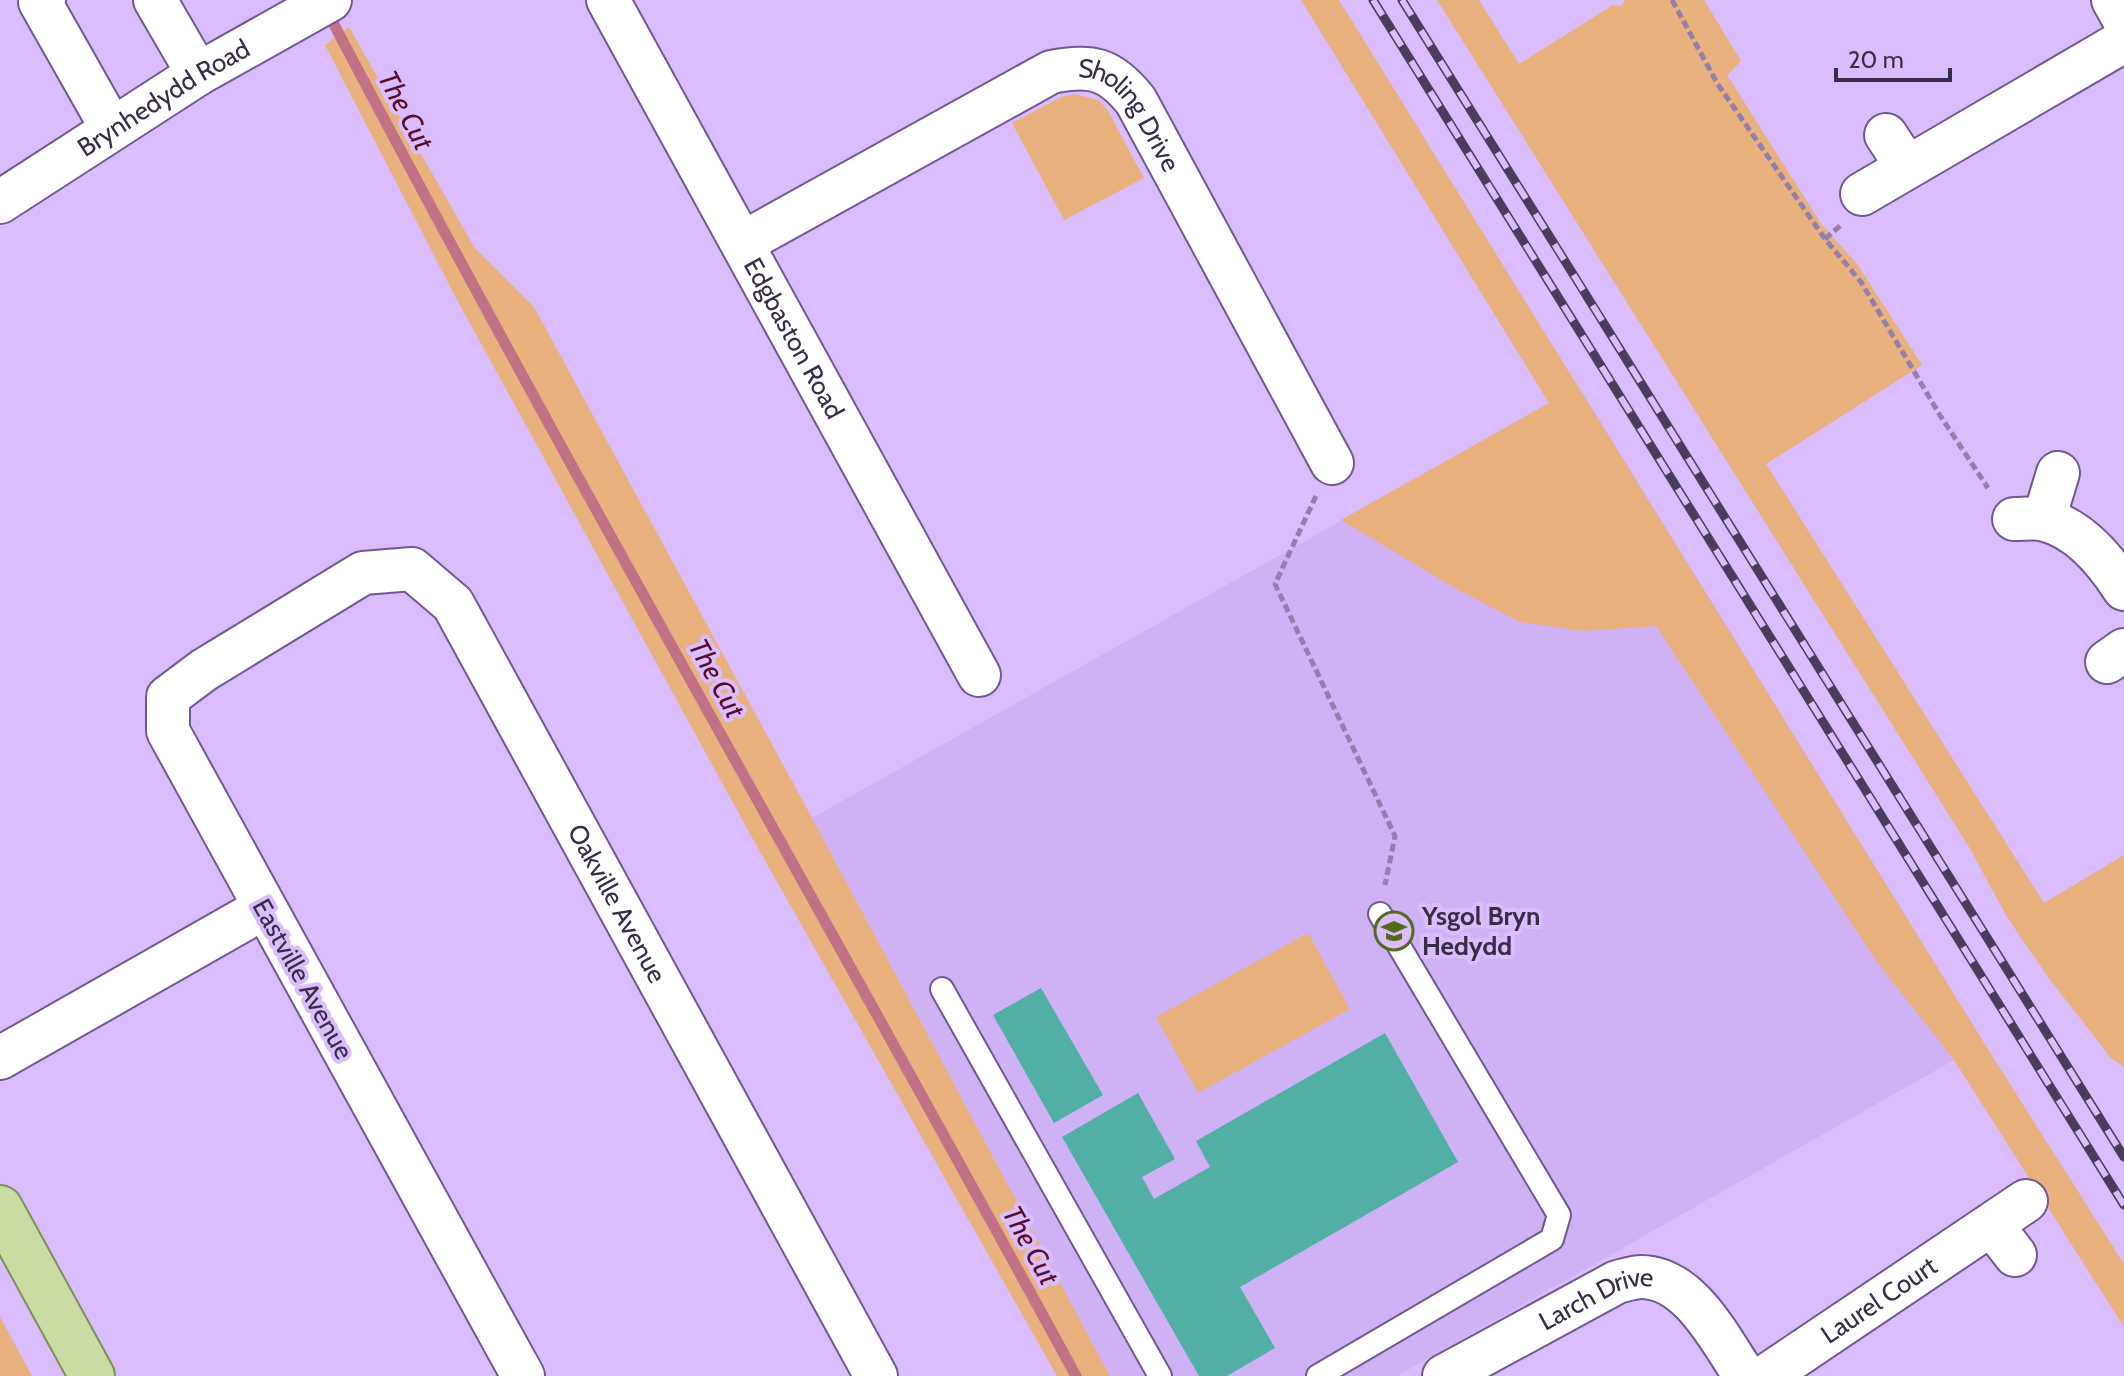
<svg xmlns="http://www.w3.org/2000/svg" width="2124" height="1376" font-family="Cabin,sans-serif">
  <rect width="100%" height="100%" fill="#d9bdfd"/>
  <polygon fill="#cfb1f6" points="1579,387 1984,1043 1397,1376 1110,1376 812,818"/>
  <g fill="#e8b17d">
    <polygon points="1301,0 1339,0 1984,1043 2124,1264 2124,1327 1954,1060 1877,962 1656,626 1583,631 1520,622 1453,587 1341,520 1549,403"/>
    <polygon points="1437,0 1479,0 1519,64 1613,5 1622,6 1625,0 1704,0 1741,61 1727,75 1822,225 1857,264 1922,365 1766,464 2044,903 2124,855 2124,1067 2111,1058 2048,977 2007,917 1969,847"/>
    <polygon points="349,27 474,247 534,307 812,818 1110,1376 1057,1376 754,841 455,296 325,45"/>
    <polygon points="1075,94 1098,100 1107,109 1144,178 1064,220 1012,123 1061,97"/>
    <polygon points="1308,933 1350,1009 1198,1093 1156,1017"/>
    <polygon points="0,1317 32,1376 0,1376"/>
  </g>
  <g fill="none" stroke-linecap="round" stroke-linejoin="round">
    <path stroke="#c27186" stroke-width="11" d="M327,11C568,471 828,920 1076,1376"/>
  </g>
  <g fill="#51afa3">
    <polygon points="1041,988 1103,1095 1054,1123 993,1015"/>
    <polygon points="1385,1033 1458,1162 1240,1287 1275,1348 1227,1376 1199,1376 1062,1137 1138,1093 1175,1159 1142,1177 1154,1199 1210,1167 1196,1141"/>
  </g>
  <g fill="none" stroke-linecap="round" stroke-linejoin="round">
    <defs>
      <g id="lane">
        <polyline points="942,989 1160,1376"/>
        <polyline points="1318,1376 1552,1239 1559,1215 1380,914"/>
      </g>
      <g id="street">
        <polyline points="44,0 40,2 112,129"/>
        <polyline points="155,0 198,74"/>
        <path id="s1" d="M608,0L979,675"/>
        <polyline points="2113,0 2124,20"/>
        <polyline points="1886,135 1907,167"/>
        <polyline points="1862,194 2124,41"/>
        <path id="s2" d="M0,202L198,74L330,0"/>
        <path id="s3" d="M744,242L1051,72C1091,64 1110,68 1136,101L1332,463"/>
        <path d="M2014,519C2024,519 2036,517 2045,520C2080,529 2106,561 2124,589"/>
        <polyline points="2044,519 2058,473"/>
        <polyline points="2107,662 2124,650"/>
        <polyline points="0,1058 264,908"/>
        <polyline points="1992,1225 2015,1255"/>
        <path id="s4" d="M523,1376L168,731V697L204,670L363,573L412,569L453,604L876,1376"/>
        <path id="s5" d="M1444,1376L1617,1282C1625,1280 1634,1277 1642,1277C1691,1278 1720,1340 1745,1376"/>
        <path id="s6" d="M1766,1376L2026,1201"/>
      </g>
      <polyline id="primary" points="0,1208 92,1376"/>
    </defs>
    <use href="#lane" stroke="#725891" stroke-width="26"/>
    <use href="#street" stroke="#725891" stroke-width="46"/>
    <use href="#primary" stroke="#808f5c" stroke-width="48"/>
    <g stroke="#937ead" stroke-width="5" stroke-dasharray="8 4" stroke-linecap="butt">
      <polyline points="1672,0 1717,83 1825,239 1861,282 1941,417 1988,488"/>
      <polyline points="1825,239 1841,225"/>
      <polyline points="1316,496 1275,584 1395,836 1385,885"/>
    </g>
    <use href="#lane" stroke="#fff" stroke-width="22"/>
    <use href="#street" stroke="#fff" stroke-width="42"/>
    <use href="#primary" stroke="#cadca4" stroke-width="44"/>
    <defs>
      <g id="rail">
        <polyline points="1373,0 2124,1205"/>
        <polyline points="1402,0 2124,1157"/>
      </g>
    </defs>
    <use href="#rail" stroke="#4a3d5b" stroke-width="9"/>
    <use href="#rail" stroke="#d9bdfd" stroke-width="6" stroke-dasharray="18" stroke-linecap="butt"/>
  </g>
  <defs>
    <symbol id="school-ring" viewBox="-11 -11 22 22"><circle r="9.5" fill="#d9bdfd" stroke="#536a1a" stroke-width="1.5"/><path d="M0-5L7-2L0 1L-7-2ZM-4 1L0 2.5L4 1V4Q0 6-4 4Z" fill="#536a1a"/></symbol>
  </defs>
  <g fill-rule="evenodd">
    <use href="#school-ring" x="1372" y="909" width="44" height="44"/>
  </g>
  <g text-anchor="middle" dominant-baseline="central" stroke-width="8" stroke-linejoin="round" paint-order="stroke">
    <g font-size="26" fill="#382d46" stroke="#d9bdfd">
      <text stroke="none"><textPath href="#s2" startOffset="194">Brynhedydd Road</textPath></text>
      <text stroke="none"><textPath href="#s3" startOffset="452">Sholing Drive</textPath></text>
      <text stroke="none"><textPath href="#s1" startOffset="386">Edgbaston Road</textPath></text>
      <text stroke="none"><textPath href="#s4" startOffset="1446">Oakville Avenue</textPath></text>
      <text transform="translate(303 979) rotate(61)">Eastville Avenue</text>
      <text stroke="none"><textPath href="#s6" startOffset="136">Laurel Court</textPath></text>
      <text stroke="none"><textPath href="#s5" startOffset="172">Larch Drive</textPath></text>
    </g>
    <g font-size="26" font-weight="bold" fill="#382d46" stroke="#d9bdfd" text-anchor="start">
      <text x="1422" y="916">Ysgol Bryn<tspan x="1422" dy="30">Hedydd</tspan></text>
    </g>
    <g font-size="28" font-style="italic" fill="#570c29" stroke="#d9bdfd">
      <text transform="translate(406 110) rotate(62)">The Cut</text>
      <text transform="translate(717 678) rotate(61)">The Cut</text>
      <text transform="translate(1031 1245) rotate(61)">The Cut</text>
    </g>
  </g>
  <path d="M1836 68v12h114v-12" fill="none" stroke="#382d46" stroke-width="4"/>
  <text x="1848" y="68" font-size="24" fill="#382d46" stroke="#d9bdfd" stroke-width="6" paint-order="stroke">20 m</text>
</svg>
